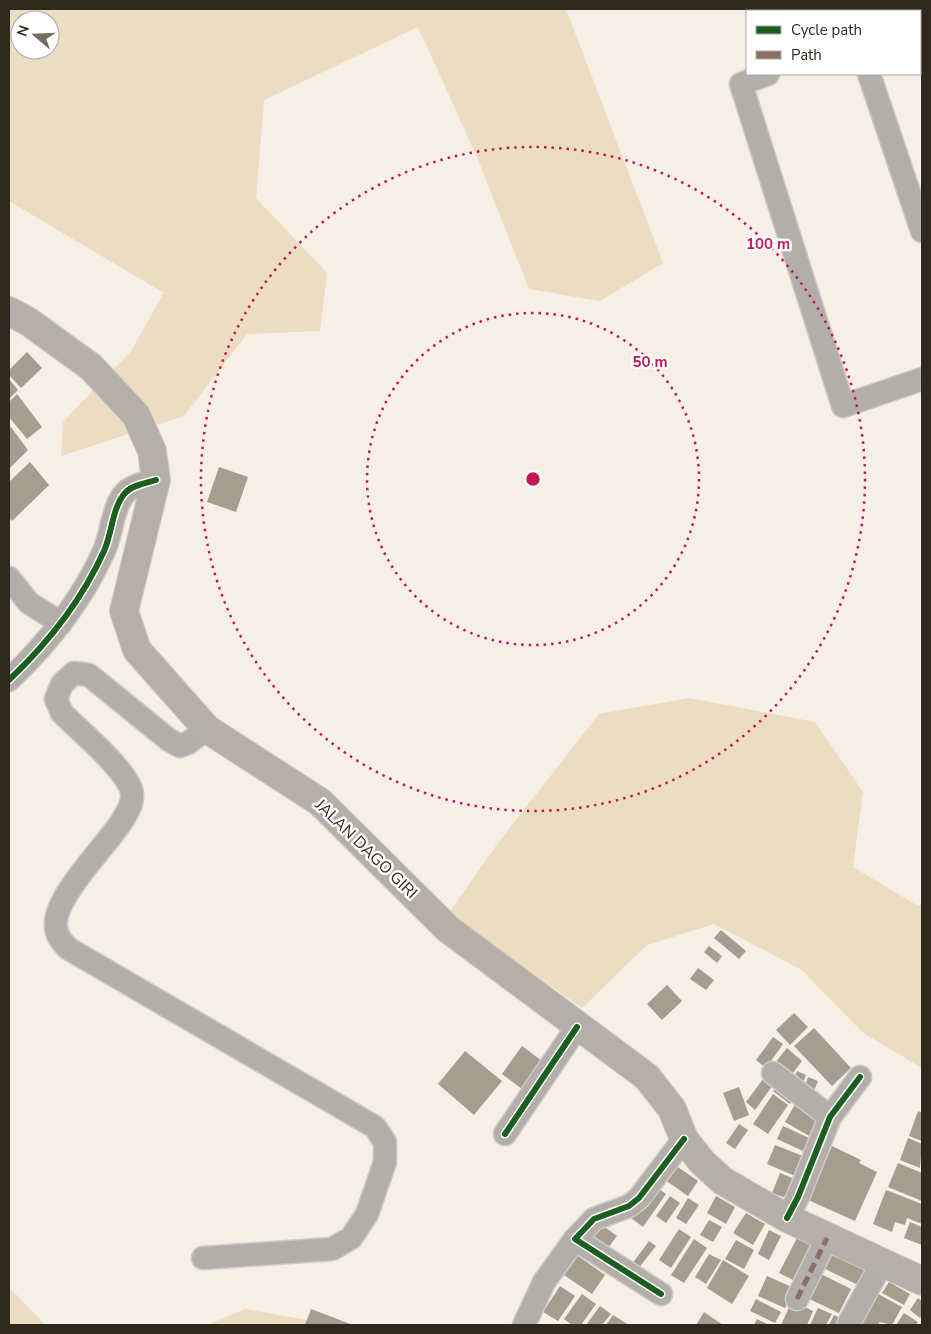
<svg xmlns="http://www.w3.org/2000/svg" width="931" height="1334" font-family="'Nunito Sans',sans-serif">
  <rect width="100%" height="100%" fill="#f5efe5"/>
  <g fill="#ecdcc1" fill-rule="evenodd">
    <path d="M9,9H566L663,263L600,301L529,289L477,157L418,27L264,100L256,198L327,273L320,331L247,334L184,416L61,456L63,422L131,351L164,293L9,201ZM20,20H50V50H20Z"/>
    <polygon points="689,698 815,722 863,792 853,867 918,906 922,904 922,1068 862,1032 802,970 714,924 647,945 582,1008 448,914 498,843 599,714"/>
    <polygon points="9,1287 45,1325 9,1325"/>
    <polygon points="245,1309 334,1325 207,1325"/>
  </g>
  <g fill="#a59d8e">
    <polygon points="27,352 42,368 21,388 9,375 9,370"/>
    <polygon points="9,379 18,390 9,399"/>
    <polygon points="17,394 42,427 27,439 9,417 9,402"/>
    <polygon points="11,427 28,450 9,469 9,429"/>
    <polygon points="30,462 49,485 12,521 9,517 9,482"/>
    <polygon points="219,467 248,477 236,512 207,502"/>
    <polygon points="721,930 746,951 739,959 714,938"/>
    <polygon points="709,946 722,956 717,963 704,952"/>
    <polygon points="698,968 714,980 706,990 690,979"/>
    <polygon points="667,985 682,1001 662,1020 647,1004"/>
    <polygon points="794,1013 808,1027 790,1045 776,1030"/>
    <polygon points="814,1028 851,1068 832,1086 794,1046"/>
    <polygon points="773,1037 783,1044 766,1068 756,1060"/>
    <polygon points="522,1046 546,1064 526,1092 502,1074"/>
    <polygon points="787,1048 802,1061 787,1081 771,1068"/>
    <polygon points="465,1051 502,1081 474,1115 438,1084"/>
    <polygon points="797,1071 806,1075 801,1087 792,1084"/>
    <polygon points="766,1075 775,1082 755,1110 746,1102"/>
    <polygon points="808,1077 818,1081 813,1093 804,1090"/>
    <polygon points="779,1082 797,1094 790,1104 773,1091"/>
    <polygon points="739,1087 749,1115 734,1121 723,1093"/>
    <polygon points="773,1094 788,1105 768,1134 753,1124"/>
    <polygon points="798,1099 824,1113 811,1137 785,1122"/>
    <polygon points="918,1111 922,1113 922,1141 909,1136"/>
    <polygon points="739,1124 748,1130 735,1149 726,1143"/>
    <polygon points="783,1126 809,1138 803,1151 777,1139"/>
    <polygon points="908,1138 922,1144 920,1168 900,1160"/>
    <polygon points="775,1145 803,1156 795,1176 767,1164"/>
    <polygon points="832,1146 861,1160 859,1163 877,1172 855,1221 808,1200"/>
    <polygon points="898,1163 922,1173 922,1201 888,1187"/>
    <polygon points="675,1165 698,1181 688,1196 665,1180"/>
    <polygon points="780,1173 797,1180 789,1199 772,1193"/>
    <polygon points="653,1185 666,1194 643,1227 631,1218"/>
    <polygon points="886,1190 922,1204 922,1224 907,1218 905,1225 895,1222 892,1232 873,1224"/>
    <polygon points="670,1196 680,1203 666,1223 656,1216"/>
    <polygon points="716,1196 735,1207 726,1224 707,1213"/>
    <polygon points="688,1198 699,1205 686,1224 676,1218"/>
    <polygon points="746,1213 765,1224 753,1245 733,1233"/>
    <polygon points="709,1220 722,1227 713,1242 700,1235"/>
    <polygon points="910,1222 922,1227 922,1245 904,1238"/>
    <polygon points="601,1224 617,1236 608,1248 592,1235"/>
    <polygon points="679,1229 691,1237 671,1268 659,1260"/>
    <polygon points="769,1230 781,1236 769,1260 758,1254"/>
    <polygon points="797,1238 817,1248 799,1283 779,1273"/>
    <polygon points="694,1239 707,1248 684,1283 671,1275"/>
    <polygon points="736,1240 754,1250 744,1269 725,1259"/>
    <polygon points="649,1241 656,1246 638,1269 632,1264"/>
    <polygon points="826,1246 867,1267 858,1285 817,1265"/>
    <polygon points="709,1254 721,1260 706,1284 695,1277"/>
    <polygon points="578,1256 605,1275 592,1294 564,1275"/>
    <polygon points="723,1260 749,1276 732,1304 707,1288"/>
    <polygon points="815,1271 851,1289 839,1313 803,1296"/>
    <polygon points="767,1276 794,1288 785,1308 758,1296"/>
    <polygon points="889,1282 910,1294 904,1305 882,1293"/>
    <polygon points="560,1286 575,1296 558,1321 543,1312"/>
    <polygon points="871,1290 902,1307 892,1325 880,1322 878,1325 864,1325 854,1320"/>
    <polygon points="582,1294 596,1304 581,1325 572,1325 564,1319"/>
    <polygon points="918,1298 922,1301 922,1314 920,1318 910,1310"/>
    <polygon points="756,1299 781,1312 775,1323 750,1311"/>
    <polygon points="792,1301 813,1311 807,1325 781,1325"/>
    <polygon points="600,1306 611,1314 602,1325 586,1325"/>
    <polygon points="818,1308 832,1314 826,1325 810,1325"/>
    <polygon points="311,1309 353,1325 305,1325"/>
    <polygon points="704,1312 723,1325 696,1325"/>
    <polygon points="904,1313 918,1322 916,1325 896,1325"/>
    <polygon points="613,1315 629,1325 606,1325"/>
    <polygon points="834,1315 845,1320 843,1325 829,1325"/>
    <polygon points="757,1319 769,1325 754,1325"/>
  </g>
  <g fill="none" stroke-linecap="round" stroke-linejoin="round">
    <defs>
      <g id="minor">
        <polyline points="920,19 922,18"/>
        <polyline points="768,74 741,84 843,406 922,379"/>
        <polyline points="869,74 922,231"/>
        <polyline points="9,578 29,603 61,623"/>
        <path d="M9,680C48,643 82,600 104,551C112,534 112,508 125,493C132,485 146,483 156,480"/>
        <polyline points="773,1073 830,1117"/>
        <polyline points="505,1134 577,1027"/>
        <polyline points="787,1218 798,1197 830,1117 860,1077"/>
        <path d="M203,1258L332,1249L351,1238L367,1214L385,1162V1142L375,1127L69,949C61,942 55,934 56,923C56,895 106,846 122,821C128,811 135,801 131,789C123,767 80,731 62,713L56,699L62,684L74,673L89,675L169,740L180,746L188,743L207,729"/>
        <polyline points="661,1294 575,1239 594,1219 629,1206 639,1198 684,1139"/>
        <polyline points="797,1299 827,1238"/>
        <polyline points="524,1325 544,1282 575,1239"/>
        <polyline points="848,1325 882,1263"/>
      </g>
      <polyline id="major" points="9,311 29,322 91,367 136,415 152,451 156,480 124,611 137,650 207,729 320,802 448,929 647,1077 672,1109 684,1139 702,1162 723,1181 787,1218 922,1281"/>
    </defs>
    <use href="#minor" stroke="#d0cac2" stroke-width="25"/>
    <use href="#major" stroke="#d0cac2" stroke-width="30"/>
    <use href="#minor" stroke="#b2aea9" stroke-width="22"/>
    <use href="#major" stroke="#b4b0a9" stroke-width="28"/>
    <polyline stroke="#8d6e63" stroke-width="5" stroke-dasharray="10 5" stroke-linecap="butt" points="797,1299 827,1238"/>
    <defs>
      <g id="cycleway">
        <path d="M9,680C48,643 82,600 104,551C112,534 112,508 125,493C132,485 146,483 156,480"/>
        <polyline points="505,1134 577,1027"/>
        <polyline points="787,1218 798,1197 830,1117 860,1077"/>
        <polyline points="661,1294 575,1239 594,1219 629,1206 639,1198 684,1139"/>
      </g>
    </defs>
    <use href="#cycleway" stroke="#fff" stroke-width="9"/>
    <use href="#cycleway" stroke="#1b5e20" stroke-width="6"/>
  </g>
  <g fill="none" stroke="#c2185b" stroke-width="2.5" stroke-dasharray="2.5 5">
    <circle cx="533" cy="479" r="166"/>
    <circle cx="533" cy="479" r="332"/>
  </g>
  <g text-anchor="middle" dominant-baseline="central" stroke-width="5" stroke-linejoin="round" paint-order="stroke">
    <g font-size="16" fill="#2f281c" stroke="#fff">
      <text transform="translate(366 849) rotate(44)">JALAN DAGO GIRI</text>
    </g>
  </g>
  <circle cx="533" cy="479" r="8" fill="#c2185b" stroke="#fff" stroke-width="2.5"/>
  <g font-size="15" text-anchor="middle" font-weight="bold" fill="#c2185b" stroke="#fff" stroke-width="5" stroke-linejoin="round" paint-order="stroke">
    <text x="768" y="249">100 m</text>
    <text x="650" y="367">50 m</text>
  </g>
  <rect width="931" height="1334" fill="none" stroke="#2f281c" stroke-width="20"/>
  <rect x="746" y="10" width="175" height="65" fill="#ffffff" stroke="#aca9a4"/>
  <rect x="756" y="26" width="25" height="8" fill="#1b5e20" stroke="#aca9a4"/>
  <text x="791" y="35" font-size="15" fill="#2f281c">Cycle path</text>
  <rect x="756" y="51" width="25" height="8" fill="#8d6e63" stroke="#aca9a4"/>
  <text x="791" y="60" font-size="15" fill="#2f281c">Path</text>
  <g transform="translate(35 35) rotate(289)"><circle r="24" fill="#ffffff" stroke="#aca9a4"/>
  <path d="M0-4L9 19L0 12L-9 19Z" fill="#746e62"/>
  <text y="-8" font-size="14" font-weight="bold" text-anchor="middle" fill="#2f281c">N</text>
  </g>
</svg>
